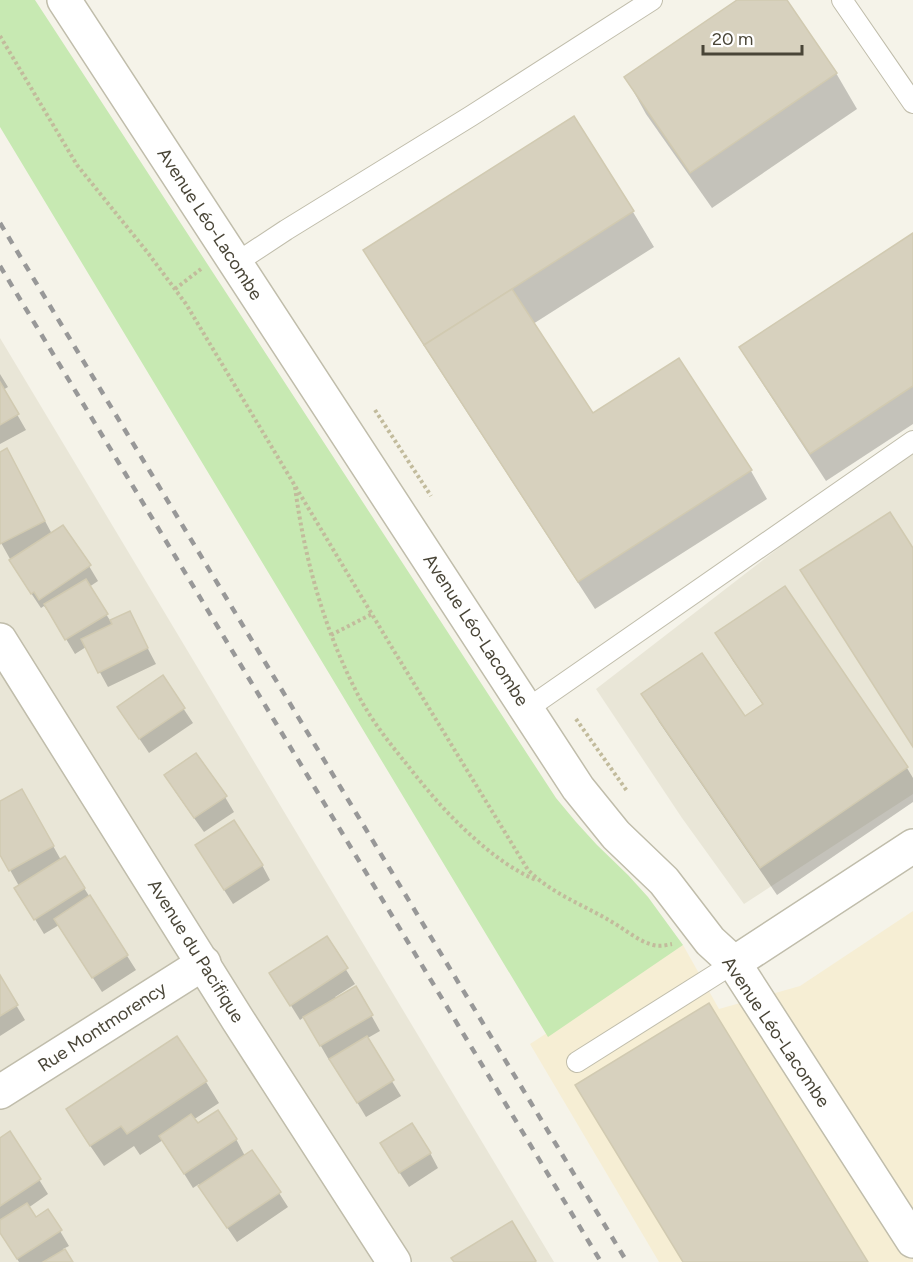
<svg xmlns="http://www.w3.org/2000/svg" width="913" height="1262" font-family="Figtree,sans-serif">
  <rect width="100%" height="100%" fill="#f5f3e9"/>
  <g fill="#e9e6d7">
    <polygon points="0,338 554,1262 0,1262"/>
    <polygon points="913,444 913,794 744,904 682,818 596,689"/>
  </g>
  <polygon fill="#f6eed4" points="913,911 913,1262 659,1262 530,1044 683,945 719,1009 800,986"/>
  <polygon fill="#c7e9b2" points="0,0 35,0 556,798 576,822 597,845 628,875 648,897 683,945 548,1037 0,127"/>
  <g fill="#0003">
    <polygon points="740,0 785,0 836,73 857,109 712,208 646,114 626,78"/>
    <polygon points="633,212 654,247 533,324 592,415 678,360 751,471 767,499 595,609 446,380 386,286 365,251"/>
    <polygon points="913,235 913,424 826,481 757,375 741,348"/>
    <polygon points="0,374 8,387 3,390 26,430 0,444"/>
    <polygon points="0,454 15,465 52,534 63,527 89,566 98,581 89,587 111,622 129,613 156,664 108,687 86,647 75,654 50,612 49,613 44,606 41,608 19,575 0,541"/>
    <polygon points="785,588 907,768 913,778 913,802 777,895 659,722 643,694 745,718 763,705 733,661 717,634"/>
    <polygon points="163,678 193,723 149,753 128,722"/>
    <polygon points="195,755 225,797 234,812 204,832 174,790"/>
    <polygon points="22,791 61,860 65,858 136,970 102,992 59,925 44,934 16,888 19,886 0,852 0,803"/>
    <polygon points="205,860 262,865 270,880 233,904"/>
    <polygon points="326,938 355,984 335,997 336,999 356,988 380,1031 366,1039 401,1096 366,1117 331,1059 329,1060 304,1017 300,1020 280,988"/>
    <polygon points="0,978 25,1020 0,1036"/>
    <polygon points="177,1038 206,1082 219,1103 193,1120 197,1126 236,1139 245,1156 279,1193 288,1207 237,1242 209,1201 199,1184 193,1188 163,1140 140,1155 134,1146 104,1166 80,1131 68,1110"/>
    <polygon points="10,1133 48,1194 28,1208 35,1219 60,1231 69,1246 63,1249 71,1262 19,1262 0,1231 0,1140"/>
    <polygon points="430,1153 438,1168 409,1187 390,1158"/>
  </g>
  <g fill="#d7d1be" stroke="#d1cab1" stroke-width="1.5">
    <polygon points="737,0 787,0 837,73 690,173 624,77"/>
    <polygon points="574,116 634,211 424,345 363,250"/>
    <polygon points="913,233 913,386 810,454 739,347"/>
    <polygon points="512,289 593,413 679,358 752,470 578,582 424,345"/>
    <polygon points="0,382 19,414 0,425"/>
    <polygon points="7,448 45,521 0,544 0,452"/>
    <polygon points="890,512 913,548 913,747 800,570"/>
    <polygon points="63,525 91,565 39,600 34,592 31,594 9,560"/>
    <polygon points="86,579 108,614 65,640 44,604"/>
    <polygon points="785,586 908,767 760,868 641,694 702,653 745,716 763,704 715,633"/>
    <polygon points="130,611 148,648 98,673 81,639 112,624 110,620"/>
    <polygon points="163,675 185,708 139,739 117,707"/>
    <polygon points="196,753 227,796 194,818 164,775"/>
    <polygon points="22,789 54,846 9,871 0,855 0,801"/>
    <polygon points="234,820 263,865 224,890 195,845"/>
    <polygon points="65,856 85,888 34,920 14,888"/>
    <polygon points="90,895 128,955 92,978 54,919"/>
    <polygon points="327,936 348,968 290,1006 269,973"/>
    <polygon points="0,975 18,1005 0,1016"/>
    <polygon points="356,986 373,1015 320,1046 303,1017"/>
    <polygon points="709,1003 868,1262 683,1262 575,1085"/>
    <polygon points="177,1036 207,1081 127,1134 121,1126 90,1146 66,1109"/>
    <polygon points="367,1036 394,1080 357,1103 329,1059"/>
    <polygon points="218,1110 237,1139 184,1174 159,1136 191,1114 198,1123"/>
    <polygon points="412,1123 431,1153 399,1173 380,1143"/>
    <polygon points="10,1131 41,1179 0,1206 0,1138"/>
    <polygon points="252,1150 281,1192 227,1228 198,1186"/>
    <polygon points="27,1203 36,1217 48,1209 62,1230 17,1259 0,1233 0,1220"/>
    <polygon points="512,1221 536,1261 534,1262 454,1262 451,1258"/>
    <polygon points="65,1249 73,1262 43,1262"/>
  </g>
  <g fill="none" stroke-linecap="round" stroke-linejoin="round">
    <defs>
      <g id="service">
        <polyline points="842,0 913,103"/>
        <polyline points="236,263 286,230 471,116 652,0"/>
        <polyline points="527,709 913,441"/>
        <polyline points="577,1062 734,963"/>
      </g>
      <g id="minor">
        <polyline points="64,0 578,788 616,835 664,881 710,941 734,963 913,1241"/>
        <polyline points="0,640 238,1020 394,1262"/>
        <polyline points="734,963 913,846"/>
        <polyline points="0,1092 204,963"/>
      </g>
    </defs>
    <use href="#service" stroke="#c0bdab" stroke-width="22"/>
    <use href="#minor" stroke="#c0bdab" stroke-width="36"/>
    <g stroke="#c2bb9c" stroke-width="4" stroke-dasharray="3 3" stroke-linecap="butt">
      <path d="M0,36L77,165L148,253L186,304L391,646L528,870C552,894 584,905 612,922C626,930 638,941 653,945C660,947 666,945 672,944"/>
      <polyline points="175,289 201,269"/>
      <polyline points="375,410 431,496"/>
      <path d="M295,487C304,556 323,625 354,687C367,714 386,739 405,762C423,785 441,807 462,827C484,848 508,868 536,880"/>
      <polyline points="331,635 372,614"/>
      <polyline points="576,719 627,791"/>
    </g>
    <use href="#service" stroke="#fff" stroke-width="20"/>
    <use href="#minor" stroke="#fff" stroke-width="33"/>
    <g stroke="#989898" stroke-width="4.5" stroke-dasharray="8 8" stroke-linecap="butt">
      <polyline points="0,223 627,1262"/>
      <polyline points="0,266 601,1262"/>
    </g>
  </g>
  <g text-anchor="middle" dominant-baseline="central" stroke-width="4.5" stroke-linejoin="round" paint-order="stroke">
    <g font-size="18" fill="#494537" stroke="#fff">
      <text transform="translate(210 224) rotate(57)">Avenue Léo-Lacombe</text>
      <text transform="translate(476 630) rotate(57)">Avenue Léo-Lacombe</text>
      <text transform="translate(196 951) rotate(58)">Avenue du Pacifique</text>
      <text transform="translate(102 1027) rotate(-33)">Rue Montmorency</text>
      <text transform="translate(776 1032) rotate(56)">Avenue Léo-Lacombe</text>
    </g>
  </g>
  <path d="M703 45v9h99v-9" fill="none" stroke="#494537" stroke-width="3"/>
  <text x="712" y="45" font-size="18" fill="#494537" stroke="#ffffff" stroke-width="4.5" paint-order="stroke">20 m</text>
</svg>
